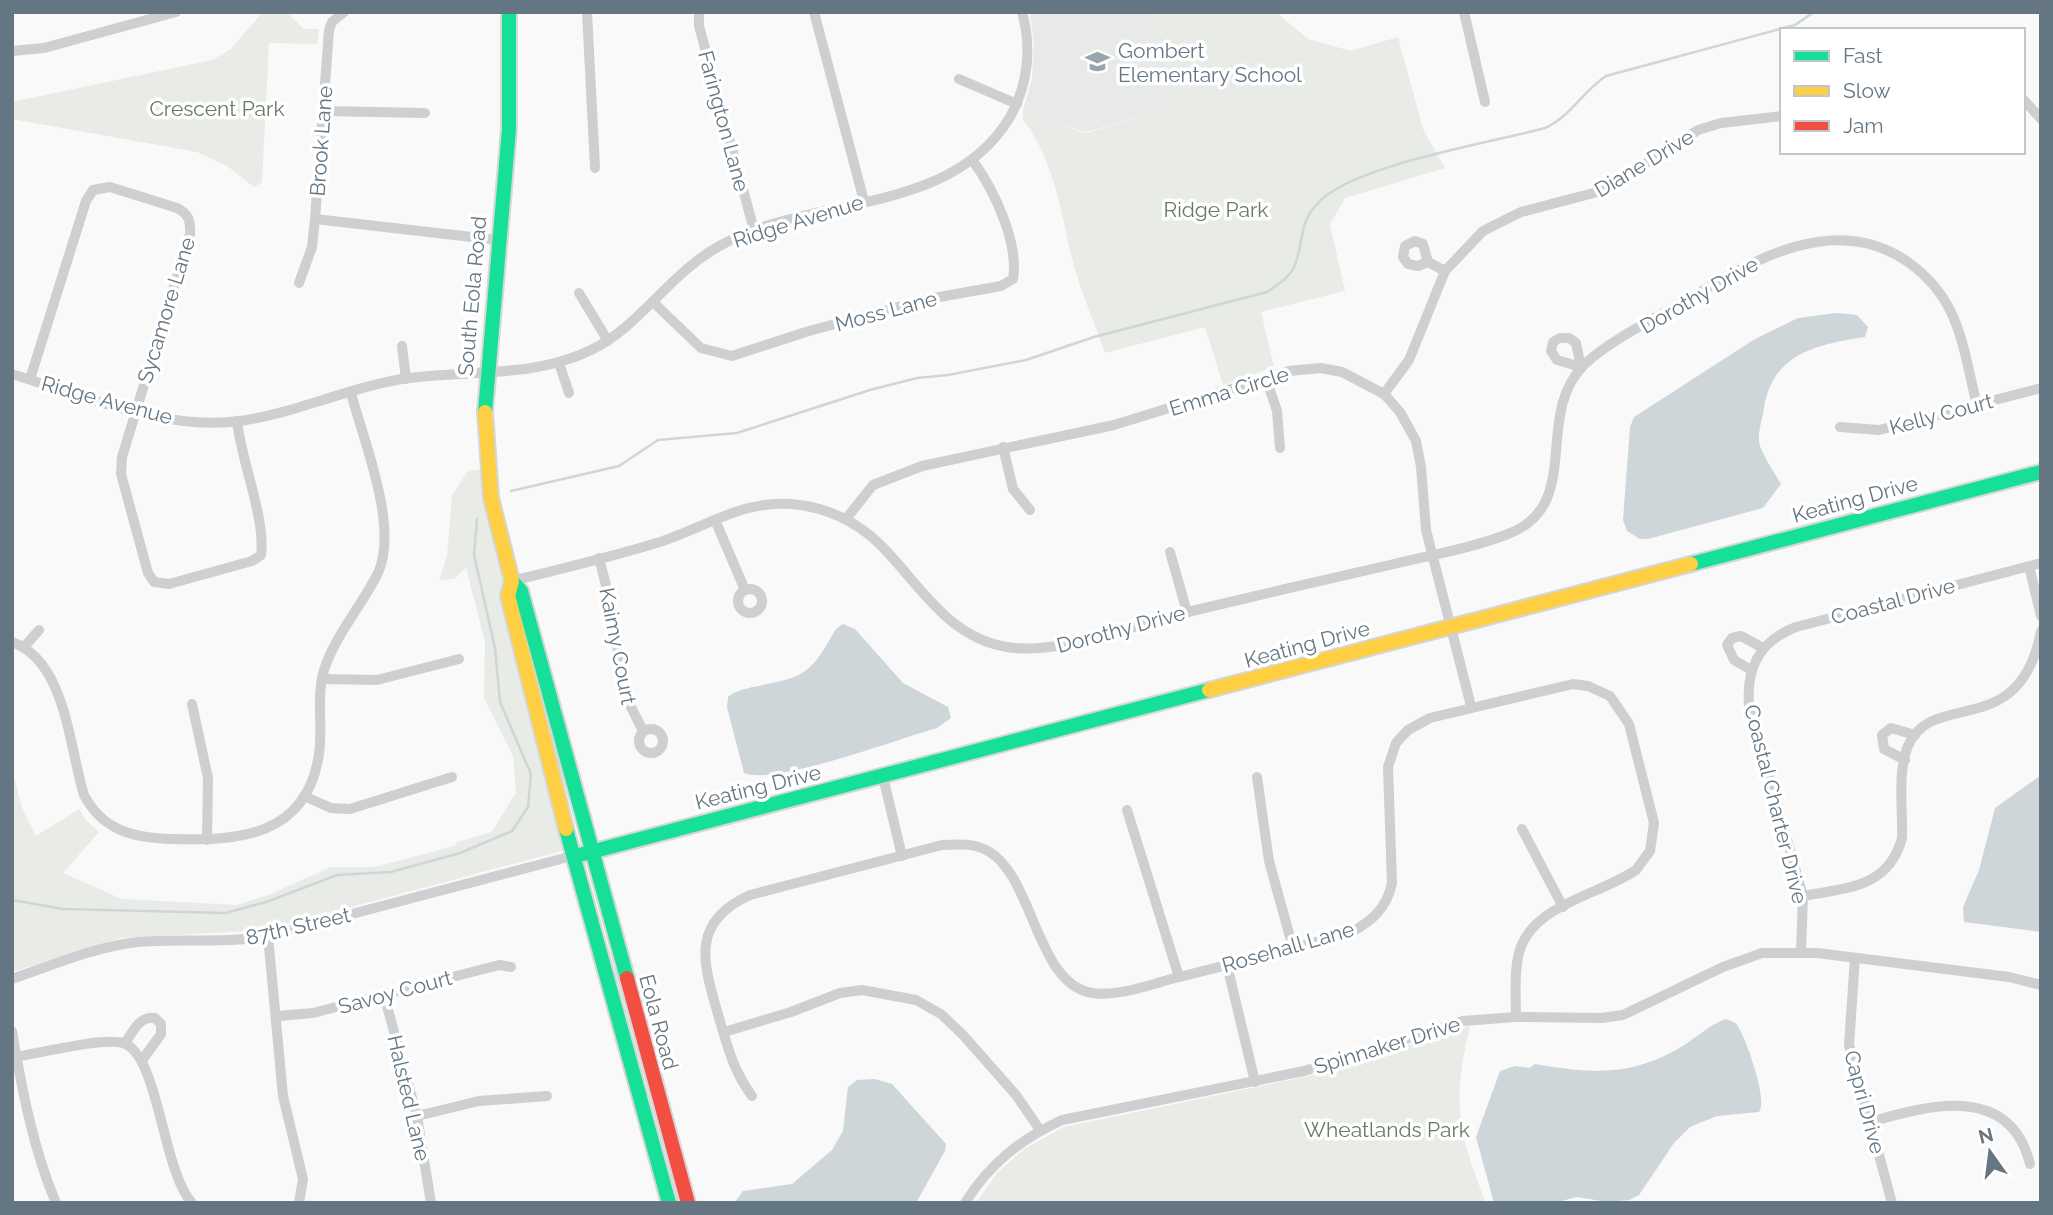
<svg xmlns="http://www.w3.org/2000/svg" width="2053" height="1215" font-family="Raleway,sans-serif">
  <rect width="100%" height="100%" fill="#f9f9f9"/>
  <polygon fill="#e8e9e9" points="1030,12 1151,12 1171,90 1170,101 1163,110 1086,132 1022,114 1032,79 1034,45"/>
  <g fill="#e8ebe6">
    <polygon points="263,12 286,12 304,29 319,29 317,44 269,43 262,182 254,187 227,166 197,152 12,119 12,102 212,60 231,49"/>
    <path d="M1151,12H1276L1308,39L1351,51L1398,37L1423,129L1445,168L1345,198L1330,224L1345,291L1261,312L1274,367L1223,385L1205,327L1105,353C1095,324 1082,295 1074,266C1061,215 1055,160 1022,118L1025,114L1086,133L1163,110L1170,101L1171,90Z"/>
    <polygon points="480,469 569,849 265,930 121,938 12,972 12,769 22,808 36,836 79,809 87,821 99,832 63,873 122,899 237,905 271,894 331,867 375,867 454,846 458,842 492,832 516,792 513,756 484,698 485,642 466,568 454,579 439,580 447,556 452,496 467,472"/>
    <polygon points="601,925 627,1006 682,1203 675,1203"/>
    <path d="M1470,1026C1452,1104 1457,1129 1486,1203H976L997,1173L1024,1149L1064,1127L1309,1076Z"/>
  </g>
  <g fill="#ced6d9">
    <path d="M1836,313L1857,315L1868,327L1865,337C1814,345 1770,354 1763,414C1761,423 1757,437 1760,446C1765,459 1774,472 1781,484L1763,508L1648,539H1640L1627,531L1623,520L1630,427L1634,417L1755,339L1798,318Z"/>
    <path d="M843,624L855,629L903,683L948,707L951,718L937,728C900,738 774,786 744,773L727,707L728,697C739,685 784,685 802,673C818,664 827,643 836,629Z"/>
    <polygon points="2041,775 2041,932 1964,922 1963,907 1979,870 1995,808"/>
    <path d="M1726,1019C1732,1021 1736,1022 1739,1028C1747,1042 1768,1100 1759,1112L1717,1116L1690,1127L1674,1143L1639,1195L1629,1200L1607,1202L1577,1197L1554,1203H1494L1476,1137L1500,1071L1515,1066L1529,1068L1535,1064C1587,1073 1628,1077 1676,1050C1693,1041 1708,1025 1726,1019Z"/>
    <polygon points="875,1079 892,1084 946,1144 945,1151 916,1203 734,1203 743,1191 792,1184 832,1150 843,1131 848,1087 857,1080"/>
  </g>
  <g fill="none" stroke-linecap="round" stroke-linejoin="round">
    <g stroke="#ced6d9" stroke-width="2.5">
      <path d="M511,491L619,466L658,440L737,433L870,390L917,378L948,375L1026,360L1094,337L1267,292C1277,285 1289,278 1294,267C1305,242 1297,225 1318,203C1352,165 1491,143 1545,128C1570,117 1583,91 1606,76L1795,25L1814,12"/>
      <polyline points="12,900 63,909 226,913 269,901 337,875 391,872 460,853 512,831 528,807 531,774 500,702 495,648 474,555 477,519"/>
    </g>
    <defs>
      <g id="fast">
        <polyline points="485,412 509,129 509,12"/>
        <polyline points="1691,564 2041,472"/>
        <polyline points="512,581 521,591 627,978"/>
        <polyline points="566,829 669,1203"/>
        <polyline points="583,854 1209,690"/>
      </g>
      <g id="slow">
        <polyline points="485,412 491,498 512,581 508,596 566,829"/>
        <polyline points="1209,690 1691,564"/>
      </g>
      <polyline id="jam" points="627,978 688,1203"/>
    </defs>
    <use href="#fast" stroke="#d5d6d7" stroke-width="18"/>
    <use href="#slow" stroke="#d5d6d7" stroke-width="18"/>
    <use href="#jam" stroke="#d5d6d7" stroke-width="18"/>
    <g stroke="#cecfd0" stroke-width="10">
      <polyline points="587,12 595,168"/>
      <polyline points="699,12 699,26 754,230"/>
      <polyline points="814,12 864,201"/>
      <polyline points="1464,12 1485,102"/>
      <polyline points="12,51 44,48 176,12"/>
      <polyline points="959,79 1017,104"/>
      <polyline points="2023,99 2041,119"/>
      <polyline points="323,111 425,113"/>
      <polyline points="315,219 498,240"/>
      <polyline points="1428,262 1418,266 1408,264 1403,257 1405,246 1415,241 1423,244 1428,262 1445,271"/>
      <polyline points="299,283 312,247 315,219 329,30 332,22 344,12"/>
      <polyline points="579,293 608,341"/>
      <path d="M653,302L701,348L732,356L809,331L928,299L1001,286L1013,279C1019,242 994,190 973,161"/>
      <polygon points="1560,338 1569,338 1576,343 1581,367 1557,360 1551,351 1553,342"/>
      <polyline points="402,346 406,379"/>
      <polyline points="559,363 569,393"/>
      <path d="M12,374C84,396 163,431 240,421C297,413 351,386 409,378C470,370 534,378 591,350C630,331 655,296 687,269C705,253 726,241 749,232C836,198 957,207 1010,117C1028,85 1032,48 1022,12"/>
      <polyline points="1266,378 1277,411 1280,448"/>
      <path d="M30,379L86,201L93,190L110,187L177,208C189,214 191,222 190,234L122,457L121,474L148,573L154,582L169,584L252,561L261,555C266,519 241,461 237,421"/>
      <polyline points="1384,394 1409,360 1445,271 1483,231 1521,212 1605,190 1698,130 1721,123 1782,116"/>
      <polyline points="1840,427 1879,430 2041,388"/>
      <polyline points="1003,447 1013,489 1030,510"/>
      <polyline points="846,519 873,485 922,466 1114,425 1289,371 1321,368 1342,372 1384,394 1400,412 1416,441 1421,467 1426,530 1471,706"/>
      <polyline points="715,520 745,590"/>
      <polyline points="1170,552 1187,612"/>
      <polyline points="599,558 613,613 623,691 643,731"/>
      <polyline points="2029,566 2041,616"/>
      <path d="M512,581C561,569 611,557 660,542C686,533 710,521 735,512C793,492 851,510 890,555C925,593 952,638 1007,647C1059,656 1139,623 1192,611C1259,595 1327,579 1394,564C1431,555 1472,548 1508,534C1585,505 1532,415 1585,364C1610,340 1660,316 1692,297C1756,258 1837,212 1908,262C1926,275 1940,290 1950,310C1964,338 1969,374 1977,405"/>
      <circle cx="750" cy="601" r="12"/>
      <path d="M12,642C66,661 69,747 84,795C103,831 134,838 172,839C238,841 307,837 319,754C323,727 316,697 324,670C335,636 362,605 378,573C399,527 364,442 351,393"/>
      <polyline points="24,647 39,630"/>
      <polyline points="1751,670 1734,660 1727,645 1732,638 1741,636 1763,648"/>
      <polyline points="322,679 377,680 459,659"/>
      <polyline points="192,704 208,778 207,840"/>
      <circle cx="651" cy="741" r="12"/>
      <polyline points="1905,760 1884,749 1882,735 1891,728 1915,735"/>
      <polyline points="883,777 902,856"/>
      <polyline points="1257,777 1269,861 1293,948"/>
      <polyline points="304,796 331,808 350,809 452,777"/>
      <polyline points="1127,810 1179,977"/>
      <polyline points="1522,829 1563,907"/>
      <path d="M1803,896C1846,888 1889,888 1902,838C1903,810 1897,772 1908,746C1932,688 2020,743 2041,631"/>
      <polyline points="268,936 283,1096 303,1179 299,1203"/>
      <path d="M1801,951L1803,896L1749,705C1746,667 1760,641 1796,627L2041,563"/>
      <polyline points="1855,958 1849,1045 1892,1203"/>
      <polyline points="1227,965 1255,1082"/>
      <path d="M12,979C53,965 94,947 138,942C181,938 225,944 268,936L576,855"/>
      <polyline points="384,995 417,1116 431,1203"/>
      <polyline points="278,1016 313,1013 499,965 511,967"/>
      <path d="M12,1031C22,1089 33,1149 56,1203"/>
      <polyline points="724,1032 791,1012 840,993 862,990 916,1000 941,1014 963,1035 1016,1095 1040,1130"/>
      <path d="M125,1043C133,1032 139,1016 155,1018L161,1024V1034L143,1059"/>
      <path d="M16,1057C39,1053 105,1037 123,1043C159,1054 162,1170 192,1203"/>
      <path d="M752,1096C733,1070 728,1048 719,1018C704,965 688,923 750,895L942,845C958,844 974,843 988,851C1034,877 1036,984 1092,993C1118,997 1149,985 1175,978C1233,964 1292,948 1350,933C1372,921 1387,908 1392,883L1388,767L1396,743L1408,730L1430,718L1573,684L1588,686L1610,696L1629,724L1654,823L1650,851L1636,870C1598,896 1528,905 1518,957C1514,976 1516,998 1516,1017"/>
      <polyline points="417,1116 479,1101 547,1096"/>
      <path d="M1870,1122C1929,1105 2010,1083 2030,1164"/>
      <path d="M965,1203C989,1164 1021,1139 1062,1120L1304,1071L1463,1021L1516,1017L1601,1018L1623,1015L1723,967L1762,953H1817L2009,977L2041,985"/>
    </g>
    <use href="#fast" stroke="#16e098" stroke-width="14"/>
    <use href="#slow" stroke="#ffcf43" stroke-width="14"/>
    <use href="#jam" stroke="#f24e42" stroke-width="14"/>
  </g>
  <defs>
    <symbol id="school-bare" viewBox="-9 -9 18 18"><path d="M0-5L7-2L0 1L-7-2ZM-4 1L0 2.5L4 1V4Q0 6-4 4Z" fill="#99a4ac" stroke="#fff" stroke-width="2.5" paint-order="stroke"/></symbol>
  </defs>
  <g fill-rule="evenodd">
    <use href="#school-bare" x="1080" y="44" width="35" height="35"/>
  </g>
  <g text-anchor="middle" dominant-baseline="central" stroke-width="7" stroke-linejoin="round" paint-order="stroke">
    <g font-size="21" fill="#657683" stroke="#fff" text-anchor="start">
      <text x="1118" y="50">Gombert<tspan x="1118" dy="24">Elementary School</tspan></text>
    </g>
    <g font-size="21" fill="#687a64" stroke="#fff">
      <text x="217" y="108">Crescent Park</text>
      <text x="1216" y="209">Ridge Park</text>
      <text x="1387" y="1129">Wheatlands Park</text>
    </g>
    <g font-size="21" fill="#657683" stroke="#fff">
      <text transform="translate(724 121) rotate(75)">Farington Lane</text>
      <text transform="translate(321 141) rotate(-86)">Brook Lane</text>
      <text transform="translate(1644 163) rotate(-31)">Diane Drive</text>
      <text transform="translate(798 221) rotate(-17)">Ridge Avenue</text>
      <text transform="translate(1699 295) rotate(-30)">Dorothy Drive</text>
      <text transform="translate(472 296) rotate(-85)">South Eola Road</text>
      <text transform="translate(166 310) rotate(-73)">Sycamore Lane</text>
      <text transform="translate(886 311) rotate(-15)">Moss Lane</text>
      <text transform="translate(1229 391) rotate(-17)">Emma Circle</text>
      <text transform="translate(107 400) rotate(15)">Ridge Avenue</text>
      <text transform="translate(1941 414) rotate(-15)">Kelly Court</text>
      <text transform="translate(1855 499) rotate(-15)">Keating Drive</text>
      <text transform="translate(1893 601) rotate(-15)">Coastal Drive</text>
      <text transform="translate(1121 629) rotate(-15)">Dorothy Drive</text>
      <text transform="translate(1307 644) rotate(-15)">Keating Drive</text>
      <text transform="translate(618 646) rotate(79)">Kaimy Court</text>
      <text transform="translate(758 787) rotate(-14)">Keating Drive</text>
      <text transform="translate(1776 804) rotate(76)">Coastal Charter Drive</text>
      <text transform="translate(298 926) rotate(-13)">87th Street</text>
      <text transform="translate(1288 947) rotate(-16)">Rosehall Lane</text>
      <text transform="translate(395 992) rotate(-15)">Savoy Court</text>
      <text transform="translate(659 1022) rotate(75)">Eola Road</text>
      <text transform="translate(1387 1045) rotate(-17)">Spinnaker Drive</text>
      <text transform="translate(409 1098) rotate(77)">Halsted Lane</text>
      <text transform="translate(1865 1102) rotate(75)">Capri Drive</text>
    </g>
  </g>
  <rect width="2053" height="1215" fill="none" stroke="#657683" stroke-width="28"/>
  <rect x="1780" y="28" width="245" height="126" fill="#ffffff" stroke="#c1c8cd" stroke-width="2"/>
  <rect x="1794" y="51" width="35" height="10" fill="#16e098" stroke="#c1c8cd" stroke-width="2"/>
  <text x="1843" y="63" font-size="21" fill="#657683">Fast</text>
  <rect x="1794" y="86" width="35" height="10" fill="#ffcf43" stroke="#c1c8cd" stroke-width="2"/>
  <text x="1843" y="98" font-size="21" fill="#657683">Slow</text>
  <rect x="1794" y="121" width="35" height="10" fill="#f24e42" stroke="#c1c8cd" stroke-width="2"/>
  <text x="1843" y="133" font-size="21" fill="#657683">Jam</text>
  <g transform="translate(1990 1152) rotate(346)" stroke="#ffffff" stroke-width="5" paint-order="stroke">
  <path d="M0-5L12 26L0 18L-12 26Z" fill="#657683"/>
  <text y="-10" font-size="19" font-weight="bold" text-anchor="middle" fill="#657683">N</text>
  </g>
</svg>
